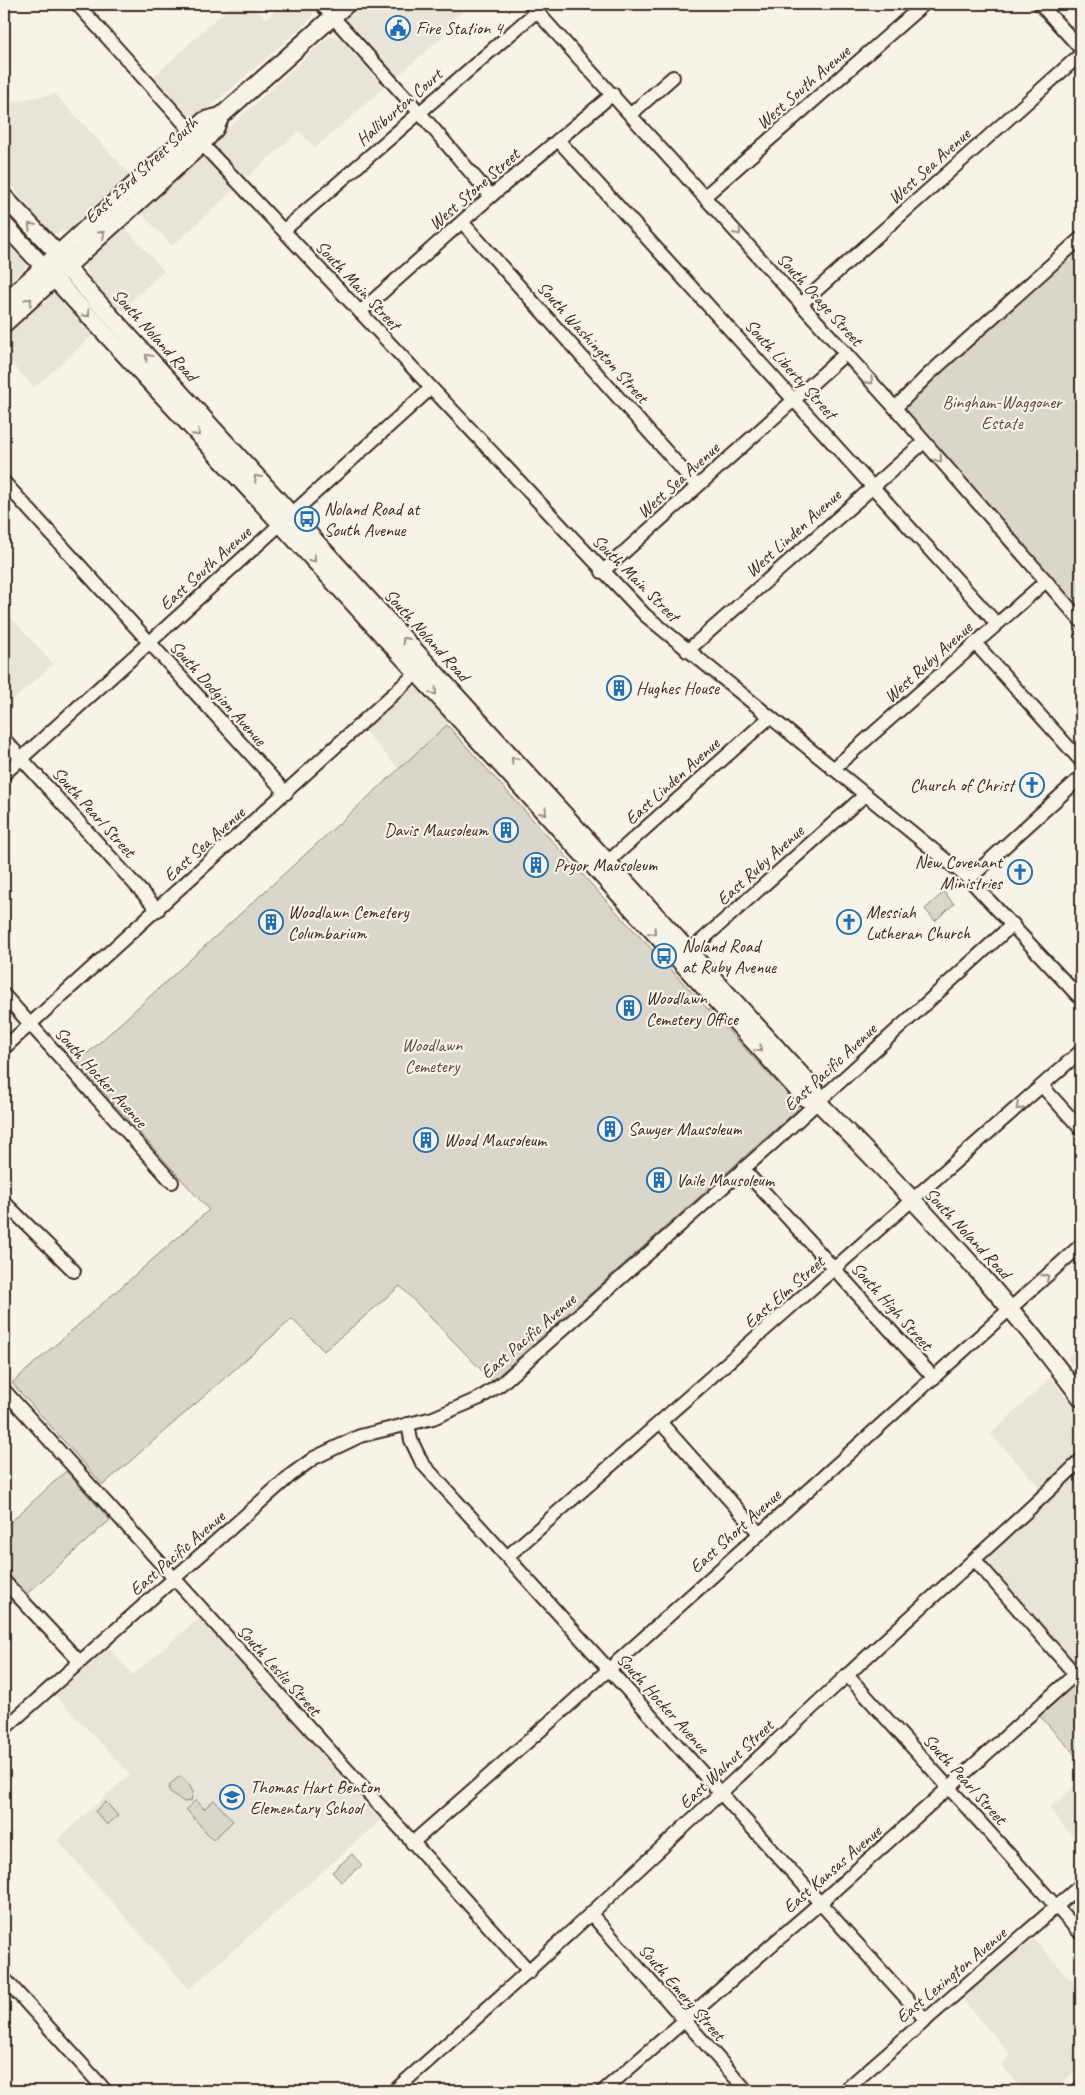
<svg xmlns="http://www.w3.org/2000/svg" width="1085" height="2095" font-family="Caveat,sans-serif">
  <rect width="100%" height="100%" fill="#f7f3e8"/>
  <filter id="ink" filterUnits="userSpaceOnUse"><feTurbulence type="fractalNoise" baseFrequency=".02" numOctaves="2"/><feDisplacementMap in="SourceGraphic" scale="10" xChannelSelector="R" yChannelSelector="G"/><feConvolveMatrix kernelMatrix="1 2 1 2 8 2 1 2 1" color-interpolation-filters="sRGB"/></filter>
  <g filter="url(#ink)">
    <g fill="#e9e4d9">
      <polygon points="232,4 251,4 266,19 283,4 312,4 314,11 312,18 193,122 189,122 150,80"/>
      <polygon points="364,4 471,4 448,24 452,29 394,79 346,25 346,20"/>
      <polygon points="334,35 338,36 384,88 315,148 299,131 243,181 212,149 211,144 327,38"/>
      <polygon points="55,94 131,175 69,230 55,234 42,228 4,174 4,103"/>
      <polygon points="199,155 203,156 235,189 172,246 137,208"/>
      <polygon points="121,223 164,271 118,313 88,278 85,262 87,254"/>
      <polygon points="4,234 25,258 26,263 23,278 4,296"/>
      <polygon points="49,295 57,295 66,300 96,332 34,388 4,355 4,329 42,297"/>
      <polygon points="4,610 53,664 4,708"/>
      <polygon points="415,686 422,689 451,721 399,769 364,730"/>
      <polygon points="1081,1345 1081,1375 1067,1358"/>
      <polygon points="1051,1377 1081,1417 1081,1452 1043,1491 991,1434"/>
      <polygon points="1081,1470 1081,1663 1076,1667 984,1561"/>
      <polygon points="199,1618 381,1820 189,1989 57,1840 130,1774 54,1694 107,1646 133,1675"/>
      <polygon points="1081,1780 1081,1846 1049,1809"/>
      <polygon points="1081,1893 1081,1930 1063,1909"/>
      <polygon points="1032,1937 1081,1991 1081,2065 1054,2091 1025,2091 1001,2065 1011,2055 962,1999"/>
    </g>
    <g fill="#dbd6cb" stroke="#8b8074">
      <polygon points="1081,238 1081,620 895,408"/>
      <polygon points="447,725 610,905 798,1105 797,1110 492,1381 400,1286 324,1351 292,1319 103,1485 12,1383 209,1210 77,1063"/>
      <polygon points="944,892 954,904 935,921 925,909"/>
      <polygon points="66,1471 110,1520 22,1598 4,1577 4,1528"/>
      <polygon points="1074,1683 1081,1688 1081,1761 1039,1715"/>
      <polygon points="180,1776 188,1783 193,1792 191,1801 184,1802 169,1791 170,1784"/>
      <polygon points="196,1800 204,1809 214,1800 233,1821 213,1840 186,1809"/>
      <polygon points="106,1802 118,1816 107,1825 95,1811"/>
      <polygon points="352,1854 362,1865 341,1882 332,1872"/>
    </g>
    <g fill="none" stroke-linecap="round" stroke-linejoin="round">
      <defs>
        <g id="minor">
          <polyline points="77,4 192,132"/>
          <polyline points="321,4 419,112 491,196"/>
          <polyline points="530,4 895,408 1081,621"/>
          <polyline points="1040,4 1081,49"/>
          <polyline points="631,114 673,77"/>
          <polyline points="558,140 997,624"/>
          <polyline points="202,144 645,615 969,879 1081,999"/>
          <polyline points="705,196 924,4"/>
          <polyline points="462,222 697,486"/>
          <polyline points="284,230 537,11"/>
          <polyline points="801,304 1081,54"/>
          <polyline points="360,312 491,196 613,94"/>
          <polyline points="895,408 928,375 1081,238"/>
          <polyline points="4,482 286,793"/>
          <polyline points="602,572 845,354"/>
          <polyline points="975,643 1081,761"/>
          <polyline points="687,651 924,442"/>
          <polyline points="4,739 158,910"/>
          <polyline points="833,769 1046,581"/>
          <polyline points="4,774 431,388"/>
          <polyline points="602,867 770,717"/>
          <polyline points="969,879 1081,777"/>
          <polyline points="682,958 865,795"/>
          <polyline points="4,995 172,1182"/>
          <polyline points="4,1048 423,667"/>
          <polyline points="1042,1086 1081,1129"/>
          <polyline points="743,1169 934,1378"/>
          <polyline points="4,1202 74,1271"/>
          <polyline points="4,1390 530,1972"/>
          <polyline points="661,1423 759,1533"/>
          <polyline points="408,1424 411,1440 422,1463 926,2020"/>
          <polyline points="508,1556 1081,1051"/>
          <polyline points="975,1560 1081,1681"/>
          <polyline points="4,1581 80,1662"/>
          <polyline points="847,1675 1081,1934"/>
          <polyline points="4,1729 292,1474 314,1458 360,1436 433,1418 480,1398 501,1384 774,1142 1013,924"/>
          <polyline points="412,1843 558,1715 1081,1245"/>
          <polyline points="591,1914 747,2091"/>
          <polyline points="4,1978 106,2091"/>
          <path d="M394,2091C547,1957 694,1817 843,1679C922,1605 1004,1535 1081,1460"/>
          <polyline points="603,2091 820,1903 1081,1669"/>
          <polyline points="844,2091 1081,1885"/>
        </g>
        <g id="major">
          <polyline points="4,197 58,254 66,267 815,1090 818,1102"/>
          <path d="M4,224L280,523L805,1098L818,1102C910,1195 1002,1292 1081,1398"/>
          <polyline points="4,303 205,120 221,116"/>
          <polyline points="4,324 202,144 215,129 221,116 347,4"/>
        </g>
      </defs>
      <use href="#minor" stroke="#3b2a1e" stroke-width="16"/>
      <use href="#major" stroke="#3b2a1e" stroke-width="20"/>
      <use href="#minor" stroke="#f7f3e8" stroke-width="12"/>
      <use href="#major" stroke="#f7f3e8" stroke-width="16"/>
      <polyline stroke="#3b2a1e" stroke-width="2.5" points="1067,2091 1081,2078"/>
    </g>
    <defs><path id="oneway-chevron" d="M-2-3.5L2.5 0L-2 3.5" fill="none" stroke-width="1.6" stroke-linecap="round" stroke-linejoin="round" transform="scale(1.25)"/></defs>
    <g stroke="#998e83">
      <use href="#oneway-chevron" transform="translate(31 226) rotate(-134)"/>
      <use href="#oneway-chevron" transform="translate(738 232) rotate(49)"/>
      <use href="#oneway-chevron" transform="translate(102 234) rotate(-43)"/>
      <use href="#oneway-chevron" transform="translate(29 301) rotate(-43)"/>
      <use href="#oneway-chevron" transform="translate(87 314) rotate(47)"/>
      <use href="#oneway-chevron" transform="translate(148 357) rotate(-132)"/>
      <use href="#oneway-chevron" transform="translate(870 381) rotate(47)"/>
      <use href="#oneway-chevron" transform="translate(197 433) rotate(47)"/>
      <use href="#oneway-chevron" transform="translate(939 459) rotate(49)"/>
      <use href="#oneway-chevron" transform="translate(257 478) rotate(-132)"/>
      <use href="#oneway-chevron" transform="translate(313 559) rotate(48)"/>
      <use href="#oneway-chevron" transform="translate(405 640) rotate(-132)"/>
      <use href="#oneway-chevron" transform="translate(434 692) rotate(48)"/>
      <use href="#oneway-chevron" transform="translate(514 760) rotate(-132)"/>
      <use href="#oneway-chevron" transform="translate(544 812) rotate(48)"/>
      <use href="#oneway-chevron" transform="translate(653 932) rotate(48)"/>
      <use href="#oneway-chevron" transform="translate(759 1049) rotate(47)"/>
      <use href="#oneway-chevron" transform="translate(1019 1107) rotate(138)"/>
      <use href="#oneway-chevron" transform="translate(1046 1277) rotate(-41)"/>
    </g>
  </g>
  <defs>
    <symbol id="civic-ring" viewBox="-11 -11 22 22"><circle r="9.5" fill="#f7f3e8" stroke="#1f6fb2" stroke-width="1.5"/><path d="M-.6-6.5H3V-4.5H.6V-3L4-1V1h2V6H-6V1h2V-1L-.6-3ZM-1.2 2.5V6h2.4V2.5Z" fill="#1f6fb2"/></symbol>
    <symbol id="bus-ring" viewBox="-11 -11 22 22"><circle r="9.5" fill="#f7f3e8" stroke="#1f6fb2" stroke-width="1.5"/><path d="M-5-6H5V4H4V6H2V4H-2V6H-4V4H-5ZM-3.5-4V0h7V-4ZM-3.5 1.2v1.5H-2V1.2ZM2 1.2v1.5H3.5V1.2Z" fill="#1f6fb2"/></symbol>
    <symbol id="building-ring" viewBox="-11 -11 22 22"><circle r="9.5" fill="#f7f3e8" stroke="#1f6fb2" stroke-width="1.5"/><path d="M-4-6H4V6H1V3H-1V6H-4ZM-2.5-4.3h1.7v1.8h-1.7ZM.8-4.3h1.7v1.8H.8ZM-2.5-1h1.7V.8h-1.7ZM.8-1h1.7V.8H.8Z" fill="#1f6fb2"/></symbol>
    <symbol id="church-ring" viewBox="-11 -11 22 22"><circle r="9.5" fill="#f7f3e8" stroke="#1f6fb2" stroke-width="1.5"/><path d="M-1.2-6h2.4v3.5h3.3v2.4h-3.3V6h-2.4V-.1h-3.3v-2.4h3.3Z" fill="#1f6fb2"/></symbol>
    <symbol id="school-ring" viewBox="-11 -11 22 22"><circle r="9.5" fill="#f7f3e8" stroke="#1f6fb2" stroke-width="1.5"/><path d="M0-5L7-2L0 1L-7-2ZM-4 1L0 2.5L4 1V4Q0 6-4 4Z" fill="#1f6fb2"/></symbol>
  </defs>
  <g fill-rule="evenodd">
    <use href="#civic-ring" x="384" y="14" width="28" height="28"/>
    <use href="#bus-ring" x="293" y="505" width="28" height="28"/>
    <use href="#building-ring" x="605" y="674" width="28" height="28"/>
    <use href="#church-ring" x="1018" y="771" width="28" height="28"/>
    <use href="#building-ring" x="492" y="816" width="28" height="28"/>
    <use href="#building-ring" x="522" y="851" width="28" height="28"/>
    <use href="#church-ring" x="1006" y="858" width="28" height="28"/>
    <use href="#building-ring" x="257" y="908" width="28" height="28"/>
    <use href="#church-ring" x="835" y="908" width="28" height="28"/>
    <use href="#bus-ring" x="650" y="942" width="28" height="28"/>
    <use href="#building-ring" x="615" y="994" width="28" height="28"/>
    <use href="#building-ring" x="596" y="1115" width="28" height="28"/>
    <use href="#building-ring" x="412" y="1126" width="28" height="28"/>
    <use href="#building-ring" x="645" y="1166" width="28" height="28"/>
    <use href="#school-ring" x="218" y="1783" width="28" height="28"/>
  </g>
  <g text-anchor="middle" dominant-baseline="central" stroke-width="4.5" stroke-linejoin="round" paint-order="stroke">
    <g font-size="18" fill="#3b2a1e" stroke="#f7f3e8" text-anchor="start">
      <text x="416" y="28">Fire Station 4</text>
      <text x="324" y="509">Noland Road at<tspan x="324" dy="21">South Avenue</tspan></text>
      <text x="636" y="688">Hughes House</text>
      <text x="1014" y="785" text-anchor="end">Church of Christ</text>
      <text x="488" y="830" text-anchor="end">Davis Mausoleum</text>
      <text x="1002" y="862" text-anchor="end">New Covenant<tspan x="1002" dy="21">Ministries</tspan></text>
      <text x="554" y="865">Pryor Mausoleum</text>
      <text x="288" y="912">Woodlawn Cemetery<tspan x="288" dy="21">Columbarium</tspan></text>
      <text x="866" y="912">Messiah<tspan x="866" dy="21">Lutheran Church</tspan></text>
      <text x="682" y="946">Noland Road<tspan x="682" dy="21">at Ruby Avenue</tspan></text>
      <text x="646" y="998">Woodlawn<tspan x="646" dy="21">Cemetery Office</tspan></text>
      <text x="628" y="1129">Sawyer Mausoleum</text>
      <text x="444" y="1140">Wood Mausoleum</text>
      <text x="676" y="1180">Vaile Mausoleum</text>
      <text x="250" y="1787">Thomas Hart Benton<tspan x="250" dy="21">Elementary School</tspan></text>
    </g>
    <g font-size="18" fill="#3b2a1e" stroke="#f7f3e8">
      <text transform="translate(803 87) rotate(-41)">West South Avenue</text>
      <text transform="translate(399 107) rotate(-41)">Halliburton Court</text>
      <text transform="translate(929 166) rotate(-42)">West Sea Avenue</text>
      <text transform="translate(141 170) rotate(-43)">East 23rd Street South</text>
      <text transform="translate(474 189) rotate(-41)">West Stone Street</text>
      <text transform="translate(358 285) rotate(47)">South Main Street</text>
      <text transform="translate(820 299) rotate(48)">South Osage Street</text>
      <text transform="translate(155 335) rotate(48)">South Noland Road</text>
      <text transform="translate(593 342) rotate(48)">South Washington Street</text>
      <text transform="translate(791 369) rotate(48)">South Liberty Street</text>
      <text transform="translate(678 480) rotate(-42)">West Sea Avenue</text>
      <text transform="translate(793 533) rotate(-42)">West Linden Avenue</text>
      <text transform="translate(205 568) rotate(-42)">East South Avenue</text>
      <text transform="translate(636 578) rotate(45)">South Main Street</text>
      <text transform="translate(427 635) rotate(48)">South Noland Road</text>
      <text transform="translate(928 662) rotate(-42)">West Ruby Avenue</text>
      <text transform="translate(218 693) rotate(48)">South Dodgion Avenue</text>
      <text transform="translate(672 781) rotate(-42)">East Linden Avenue</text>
      <text transform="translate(94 812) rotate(48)">South Pearl Street</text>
      <text transform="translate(204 844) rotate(-42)">East Sea Avenue</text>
      <text transform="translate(760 865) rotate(-42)">East Ruby Avenue</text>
      <text transform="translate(830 1067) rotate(-43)">East Pacific Avenue</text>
      <text transform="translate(101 1077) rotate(48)">South Hocker Avenue</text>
      <text transform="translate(968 1233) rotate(47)">South Noland Road</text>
      <text transform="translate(784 1292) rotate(-41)">East Elm Street</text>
      <text transform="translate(892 1306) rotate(48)">South High Street</text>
      <text transform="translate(528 1336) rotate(-41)">East Pacific Avenue</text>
      <text transform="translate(735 1531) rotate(-42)">East Short Avenue</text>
      <text transform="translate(177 1553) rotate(-41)">East Pacific Avenue</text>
      <text transform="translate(279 1670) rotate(48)">South Leslie Street</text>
      <text transform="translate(663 1703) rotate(48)">South Hocker Avenue</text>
      <text transform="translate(726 1764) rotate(-43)">East Walnut Street</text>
      <text transform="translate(965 1779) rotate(48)">South Pearl Street</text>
      <text transform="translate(832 1869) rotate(-41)">East Kansas Avenue</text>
      <text transform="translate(951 1975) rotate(-40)">East Lexington Avenue</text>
      <text transform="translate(682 1992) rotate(49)">South Emery Street</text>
    </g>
    <g font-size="18" fill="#5b4c41" stroke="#f7f3e8">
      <text x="1002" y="402">Bingham-Waggoner<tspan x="1002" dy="21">Estate</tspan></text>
      <text x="432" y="1045">Woodlawn<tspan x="432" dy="21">Cemetery</tspan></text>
    </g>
  </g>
  <rect width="1085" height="2095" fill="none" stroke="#f7f3e8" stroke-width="20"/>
  <rect x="10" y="10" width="1065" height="2075" fill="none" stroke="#3b2a1e" stroke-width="2" filter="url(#ink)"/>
</svg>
